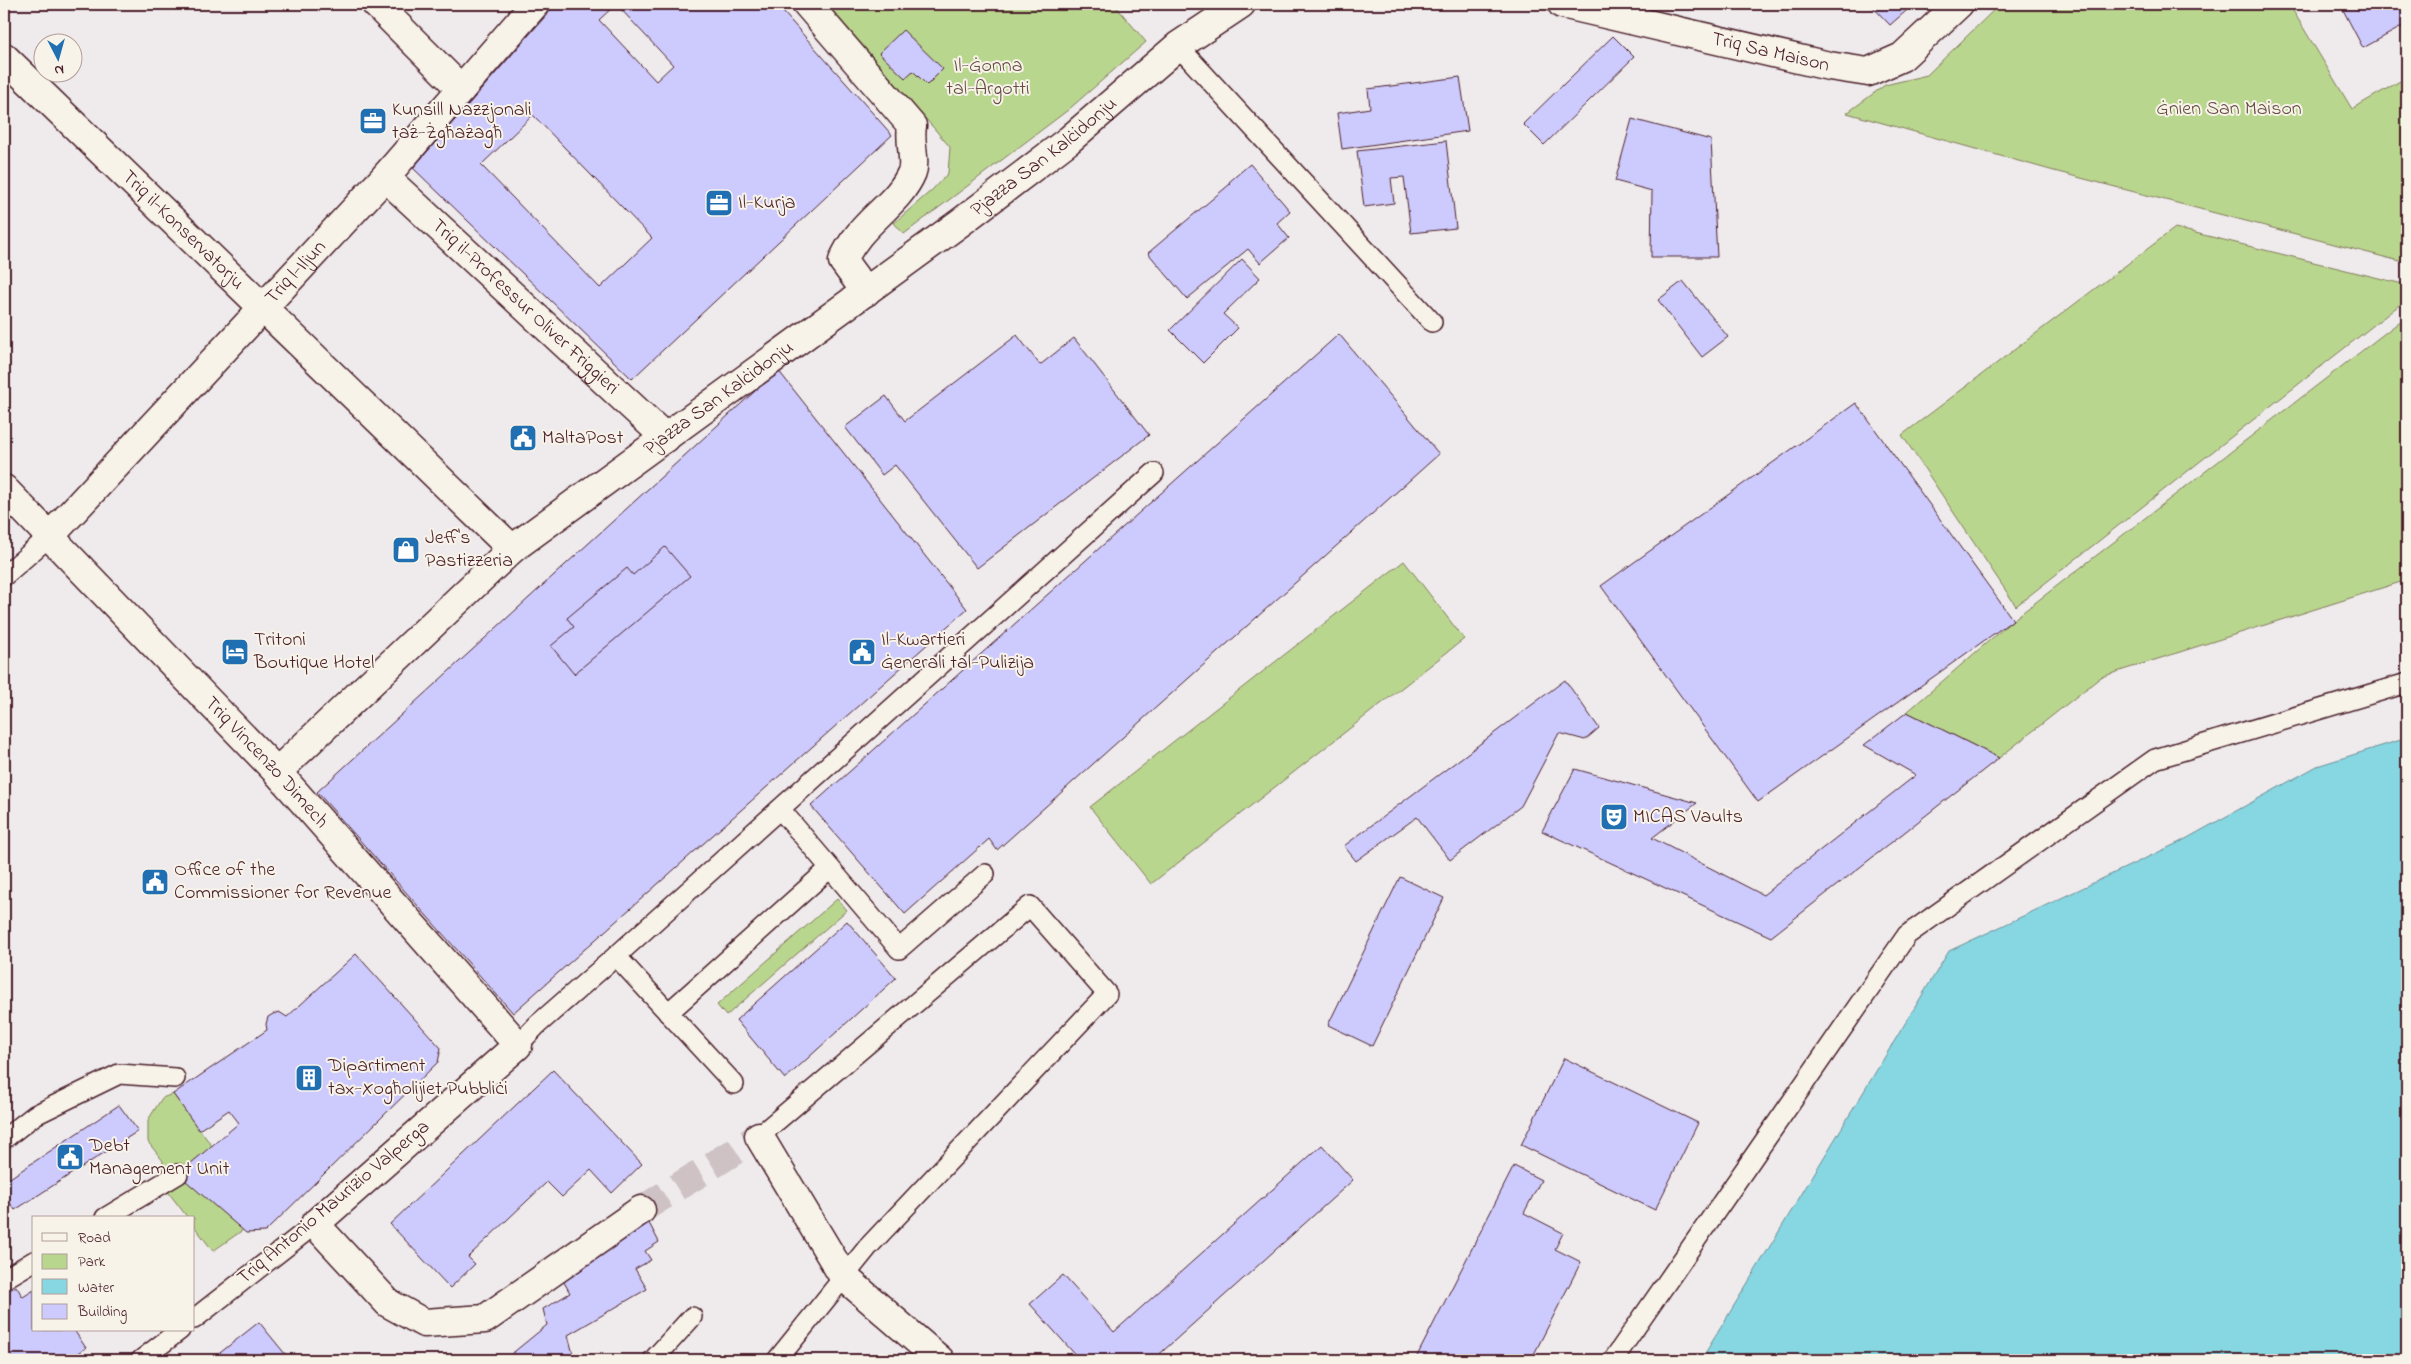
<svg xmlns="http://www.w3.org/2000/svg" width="2411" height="1364" font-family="'Indie Flower',sans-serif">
  <rect width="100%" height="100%" fill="#efebec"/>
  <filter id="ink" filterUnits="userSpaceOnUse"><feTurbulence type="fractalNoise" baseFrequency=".02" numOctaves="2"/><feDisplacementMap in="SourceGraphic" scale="10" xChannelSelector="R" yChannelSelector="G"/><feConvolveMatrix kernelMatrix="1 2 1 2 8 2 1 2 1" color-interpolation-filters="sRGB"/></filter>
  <g filter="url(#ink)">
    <g fill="#b9d68e" stroke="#827a5c">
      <polygon points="827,4 1114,4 1146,42 1068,110 904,234 894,223 932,190 948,173 950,147"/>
      <polygon points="2000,4 2289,4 2352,109 2407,77 2407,263 2054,171 1847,113 1885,85 1927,75"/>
      <polygon points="2175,228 2407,285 2407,299 2016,606 1902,435"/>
      <polygon points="2407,316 2407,580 2101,677 1999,758 1907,712 2014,619"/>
      <polygon points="1404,561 1464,639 1151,884 1090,807"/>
      <polygon points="837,899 847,910 726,1016 717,1005"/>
      <polygon points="173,1094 212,1146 260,1218 213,1251 194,1226 194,1218 188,1218 162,1184 163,1161 148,1142 148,1120 162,1098"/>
    </g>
    <polygon fill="#86d7e1" stroke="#6e8d98" points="2407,738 2407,1360 1701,1360 1949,951 2182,841 2317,766"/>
    <g fill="#cdcbfe" stroke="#4a1f2b" fill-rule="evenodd">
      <path d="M556,4H776L892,135L632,379L413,168ZM616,4L673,65L656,81L599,20ZM533,115L652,238L600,288L481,165Z"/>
      <polygon points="1870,4 1914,4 1890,25"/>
      <polygon points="2340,4 2407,4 2407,24 2363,48"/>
      <polygon points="903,30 943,69 927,85 913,71 905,78 879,53"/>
      <polygon points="1613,36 1634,57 1544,145 1523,124"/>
      <polygon points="1460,77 1468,131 1342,149 1337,113 1370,108 1368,89"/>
      <polygon points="1632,119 1711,140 1717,257 1651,257 1652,191 1615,181"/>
      <polygon points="1446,141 1456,228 1411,233 1404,177 1391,178 1394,203 1364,207 1357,151"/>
      <polygon points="1250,164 1290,211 1277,223 1289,238 1260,263 1248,249 1187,299 1148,253 1230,184 1229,182"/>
      <polygon points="1242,259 1260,278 1223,314 1238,328 1203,363 1170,330"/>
      <polygon points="1683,281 1728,337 1702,357 1658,300"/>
      <polygon points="1339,334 1439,454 997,850 989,839 905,914 811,806"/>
      <polygon points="1017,335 1040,365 1074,338 1149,435 977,568 895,465 882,475 845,427 886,396 905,421"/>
      <polygon points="778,370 967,609 513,1013 317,792"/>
      <polygon points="1856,403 2013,620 1758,802 1601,586"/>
      <polygon points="665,547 690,576 574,674 551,646 574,627 567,618 627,568 633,575"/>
      <polygon points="1565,680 1599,728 1585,740 1559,733 1521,806 1450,860 1417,817 1356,861 1344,846"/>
      <polygon points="1907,712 1999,758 1771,937 1542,831 1575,769 1697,803 1652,838 1763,895 1916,775 1864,745"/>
      <polygon points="1400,877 1444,898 1372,1046 1328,1025"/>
      <polygon points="847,921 896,978 785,1079 736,1020"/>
      <polygon points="356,954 441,1048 438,1062 265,1232 246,1233 178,1174 239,1123 229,1110 199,1130 173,1094 267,1030 266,1024 268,1017 273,1014 279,1012 287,1017"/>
      <polygon points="1564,1058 1698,1123 1655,1210 1521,1145"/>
      <polygon points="553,1070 642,1164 612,1193 591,1170 562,1197 547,1182 468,1257 475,1264 450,1288 390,1224"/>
      <polygon points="119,1105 138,1131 15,1210 4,1195 4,1182"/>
      <polygon points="1322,1145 1353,1180 1153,1360 1080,1360 1030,1304 1063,1275 1114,1332"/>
      <polygon points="1514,1166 1541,1180 1524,1213 1563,1233 1555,1249 1581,1262 1531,1360 1415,1360"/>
      <polygon points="649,1223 659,1242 645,1251 651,1260 635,1269 647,1289 568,1335 574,1358 570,1360 504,1360 547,1325 543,1309 570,1293 560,1275"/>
      <polygon points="16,1286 23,1297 34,1290 34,1330 74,1330 86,1348 68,1360 54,1360 50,1355 42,1360 4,1360 4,1294"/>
      <polygon points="259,1322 290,1360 211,1360"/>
    </g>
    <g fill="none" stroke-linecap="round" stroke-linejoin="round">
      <polyline stroke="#cec2c5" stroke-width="28" stroke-dasharray="28 14" stroke-linecap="butt" points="641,1210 759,1136"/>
      <defs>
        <g id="service">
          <polyline points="1178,46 1432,322"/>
          <polyline points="4,576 51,535"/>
          <polyline points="780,809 899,949 985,874"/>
          <polyline points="616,956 734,1084"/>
          <polyline points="668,1013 830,868"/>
          <polyline points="518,1045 537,1025 616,956 1154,473"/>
          <polyline points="759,1136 1030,906 1107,994 868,1247 777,1360"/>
          <polyline points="4,1139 35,1115 119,1074 175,1078"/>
          <polyline points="105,1218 178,1174"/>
          <polyline points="4,1279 34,1261"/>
          <polyline points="194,1319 315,1224"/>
          <polyline points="141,1360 180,1330"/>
          <polyline points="653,1360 692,1317"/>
          <polyline points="1613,1360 1907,935 2155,759 2407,683"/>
        </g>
        <g id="minor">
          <polyline points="376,4 461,89"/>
          <path d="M807,4L912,126C909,141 916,161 912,172C898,206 858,223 843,261L866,292"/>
          <path id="s1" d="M4,57L512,549"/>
          <path id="s2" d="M385,177L666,438"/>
          <path id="s3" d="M51,535L385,177L535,4"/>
        </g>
        <g id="tertiary">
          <path id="s4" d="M1562,4L1829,66L1868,72L1902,57L1959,4"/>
          <path id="s5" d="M4,489L277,772L518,1045L315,1224L388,1303L424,1323L485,1319L641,1210"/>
          <path id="s6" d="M277,772L512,549L961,222L1069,140L1178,46L1241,4"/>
          <polyline points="759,1136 843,1276 940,1360"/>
        </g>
      </defs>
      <use href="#service" stroke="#4a1f2b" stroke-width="22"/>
      <use href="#minor" stroke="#4a1f2b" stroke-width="31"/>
      <use href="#tertiary" stroke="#4a1f2b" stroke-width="31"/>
      <use href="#service" stroke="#f7f3e8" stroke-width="19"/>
      <use href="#minor" stroke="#f7f3e8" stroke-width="28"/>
      <use href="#tertiary" stroke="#f7f3e8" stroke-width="28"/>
    </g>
  </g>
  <defs>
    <symbol id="office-square" viewBox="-11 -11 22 22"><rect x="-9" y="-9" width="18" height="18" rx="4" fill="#1f6fb2" stroke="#f7f3e8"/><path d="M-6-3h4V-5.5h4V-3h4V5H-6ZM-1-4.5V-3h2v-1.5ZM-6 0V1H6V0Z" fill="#fff"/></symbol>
    <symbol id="civic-square" viewBox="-11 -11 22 22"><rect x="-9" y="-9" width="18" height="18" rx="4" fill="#1f6fb2" stroke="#f7f3e8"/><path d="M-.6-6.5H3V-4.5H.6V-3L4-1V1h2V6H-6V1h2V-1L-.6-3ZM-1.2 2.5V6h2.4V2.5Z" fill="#fff"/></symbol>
    <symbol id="shop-square" viewBox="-11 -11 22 22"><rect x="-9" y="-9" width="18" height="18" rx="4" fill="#1f6fb2" stroke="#f7f3e8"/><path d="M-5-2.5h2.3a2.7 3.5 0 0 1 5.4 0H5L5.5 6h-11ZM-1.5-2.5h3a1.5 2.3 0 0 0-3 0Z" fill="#fff"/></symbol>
    <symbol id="hotel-square" viewBox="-11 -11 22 22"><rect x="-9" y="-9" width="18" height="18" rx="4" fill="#1f6fb2" stroke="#f7f3e8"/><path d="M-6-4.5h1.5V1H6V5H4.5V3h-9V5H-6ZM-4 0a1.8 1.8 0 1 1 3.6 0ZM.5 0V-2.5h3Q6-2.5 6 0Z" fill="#fff"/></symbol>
    <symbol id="theatre-square" viewBox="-11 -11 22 22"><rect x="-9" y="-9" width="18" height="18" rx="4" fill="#1f6fb2" stroke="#f7f3e8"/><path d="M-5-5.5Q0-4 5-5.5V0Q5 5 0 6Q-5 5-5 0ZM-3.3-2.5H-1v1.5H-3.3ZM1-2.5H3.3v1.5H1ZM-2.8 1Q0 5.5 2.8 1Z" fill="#fff"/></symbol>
    <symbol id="building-square" viewBox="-11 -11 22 22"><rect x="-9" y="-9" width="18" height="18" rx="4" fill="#1f6fb2" stroke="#f7f3e8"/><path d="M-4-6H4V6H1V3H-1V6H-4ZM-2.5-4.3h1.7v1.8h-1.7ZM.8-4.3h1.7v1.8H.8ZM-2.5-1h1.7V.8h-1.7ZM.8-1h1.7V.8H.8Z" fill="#fff"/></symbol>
  </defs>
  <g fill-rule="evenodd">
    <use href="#office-square" x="357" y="105" width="32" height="32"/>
    <use href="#office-square" x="703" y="187" width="32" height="32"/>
    <use href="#civic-square" x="507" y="422" width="32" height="32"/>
    <use href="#shop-square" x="390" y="534" width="32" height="32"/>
    <use href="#hotel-square" x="219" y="636" width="32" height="32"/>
    <use href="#civic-square" x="846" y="636" width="32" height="32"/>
    <use href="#theatre-square" x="1598" y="801" width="32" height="32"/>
    <use href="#civic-square" x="139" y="866" width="32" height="32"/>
    <use href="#building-square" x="293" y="1062" width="32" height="32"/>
    <use href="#civic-square" x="54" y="1141" width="32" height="32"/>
  </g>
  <g text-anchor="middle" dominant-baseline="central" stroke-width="4" stroke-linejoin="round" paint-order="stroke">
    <g font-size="20" fill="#4a1f2b" stroke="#f7f3e8">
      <text stroke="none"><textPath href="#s4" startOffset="214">Triq Sa Maison</textPath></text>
      <text stroke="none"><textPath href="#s6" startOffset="985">Pjazza San Kalċidonju</textPath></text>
      <text stroke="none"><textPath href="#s1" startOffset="249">Triq il-Konservatorju</textPath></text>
      <text stroke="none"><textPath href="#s3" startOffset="359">Triq l-Iljun</textPath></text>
      <text stroke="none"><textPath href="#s2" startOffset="191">Triq il-Professur Oliver Friggieri</textPath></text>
      <text stroke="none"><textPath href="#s6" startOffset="580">Pjazza San Kalċidonju</textPath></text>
      <text stroke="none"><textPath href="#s5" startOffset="379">Triq Vincenzo Dimech</textPath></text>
      <text transform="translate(334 1203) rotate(-40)">Triq Antonio Maurizio Valperga</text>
    </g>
    <g font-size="20" fill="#664d44" stroke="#f7f3e8">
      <text x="988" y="66">Il-Ġonna<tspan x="988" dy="23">tal-Argotti</tspan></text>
      <text x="2229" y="109">Ġnien San Maison</text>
    </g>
    <g font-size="20" fill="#4a1f2b" stroke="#f7f3e8" text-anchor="start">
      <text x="392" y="110">Kunsill Nazzjonali<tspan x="392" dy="23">taż-Żgħażagħ</tspan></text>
      <text x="738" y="203">Il-Kurja</text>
      <text x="542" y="438">MaltaPost</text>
      <text x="425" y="538">Jeff's<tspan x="425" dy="23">Pastizzeria</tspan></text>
      <text x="254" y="640">Tritoni<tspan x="254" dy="23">Boutique Hotel</tspan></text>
      <text x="881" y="640">Il-Kwartieri<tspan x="881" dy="23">Ġenerali tal-Pulizija</tspan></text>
      <text x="1633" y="817">MICAS Vaults</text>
      <text x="174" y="870">Office of the<tspan x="174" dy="23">Commissioner for Revenue</tspan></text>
      <text x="328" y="1066">Dipartiment<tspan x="328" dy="23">tax-Xogħolijiet Pubbliċi</tspan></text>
      <text x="89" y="1146">Debt<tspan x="89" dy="23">Management Unit</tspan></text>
    </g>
  </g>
  <rect width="2411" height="1364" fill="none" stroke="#f7f3e8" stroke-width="20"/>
  <rect x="10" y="10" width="2391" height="1344" fill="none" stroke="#4a1f2b" stroke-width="2" filter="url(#ink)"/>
  <rect x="32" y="1216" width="162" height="115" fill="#f7f3e8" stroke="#b29e9c"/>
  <rect x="42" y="1233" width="25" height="8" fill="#f7f3e8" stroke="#b29e9c"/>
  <text x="78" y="1242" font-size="15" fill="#4a1f2b">Road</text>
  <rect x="42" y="1254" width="25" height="15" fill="#b9d68e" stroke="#b29e9c"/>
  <text x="78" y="1266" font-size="15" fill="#4a1f2b">Park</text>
  <rect x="42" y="1279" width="25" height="15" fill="#86d7e1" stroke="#b29e9c"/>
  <text x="78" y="1292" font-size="15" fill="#4a1f2b">Water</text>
  <rect x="42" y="1304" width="25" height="15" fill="#cdcbfe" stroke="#b29e9c"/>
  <text x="78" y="1316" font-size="15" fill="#4a1f2b">Building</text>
  <g transform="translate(58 58) rotate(174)"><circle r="24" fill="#f7f3e8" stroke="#b29e9c"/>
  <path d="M0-4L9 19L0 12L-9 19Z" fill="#1f6fb2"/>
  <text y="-8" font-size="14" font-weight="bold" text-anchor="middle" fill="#4a1f2b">N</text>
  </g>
</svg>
